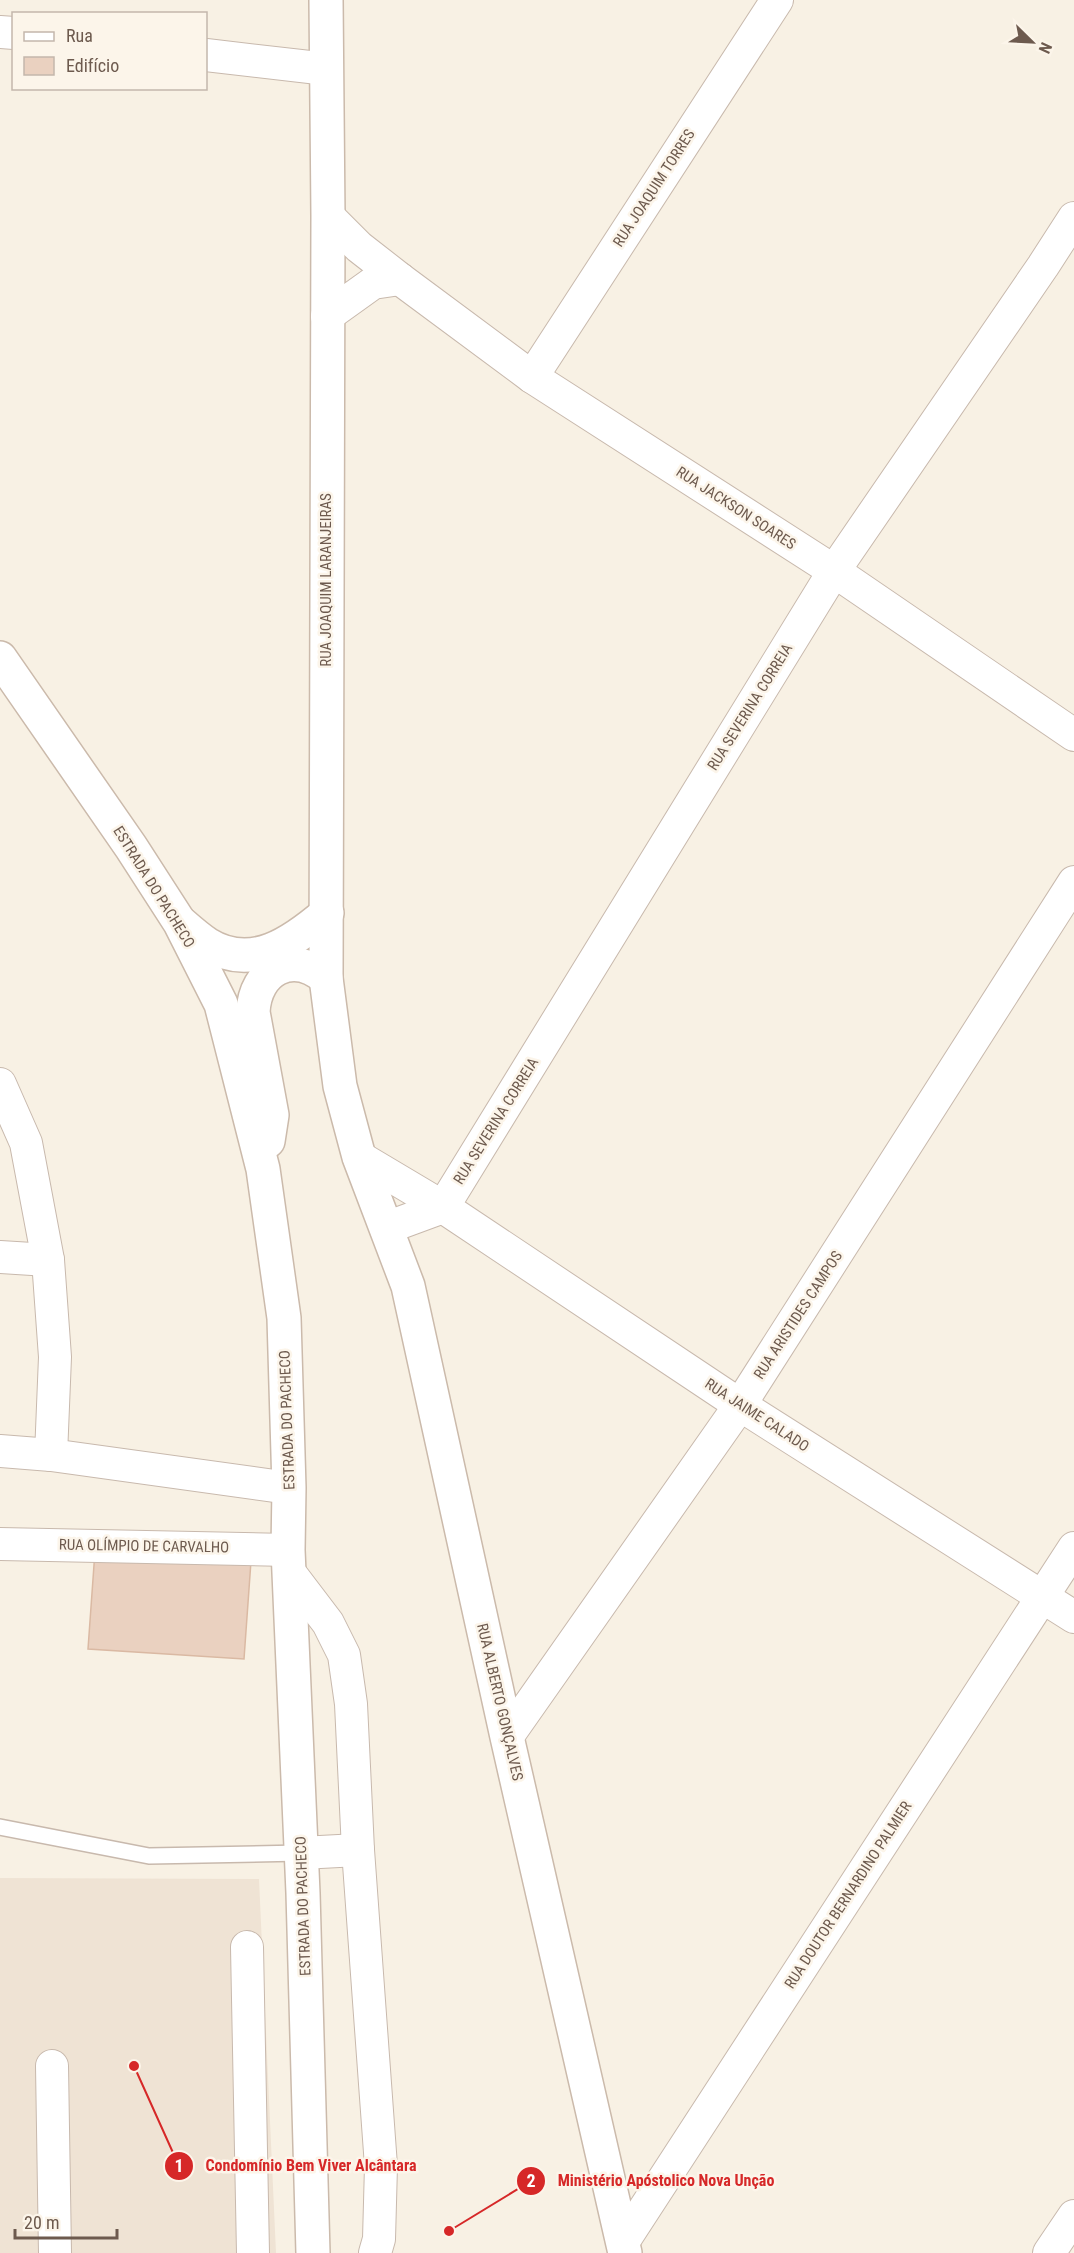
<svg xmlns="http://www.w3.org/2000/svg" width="1074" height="2253" font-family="'Roboto Condensed',sans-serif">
  <rect width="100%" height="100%" fill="#f8f1e4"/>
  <polygon fill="#efe3d4" points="0,1878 259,1879 276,2253 0,2253"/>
  <polygon fill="#ead1c0" stroke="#dab9a3" stroke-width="1.5" points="95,1551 251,1561 244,1659 88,1649"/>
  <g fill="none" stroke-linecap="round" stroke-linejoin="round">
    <defs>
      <polyline id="service" points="0,1827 149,1856 301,1853"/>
      <g id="minor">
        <polyline points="0,32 14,33"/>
        <polyline points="206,55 327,69"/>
        <polyline points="328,216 359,247 400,279 532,377 834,571 1074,735"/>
        <polyline points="327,316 373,283 400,279"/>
        <polyline points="532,377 777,0"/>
        <polyline points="0,1084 26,1143 48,1260 55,1357 51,1455"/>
        <polyline points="359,1157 443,1207 740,1405 1074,1617"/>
        <polyline points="443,1207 834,571 1043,266 1074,218"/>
        <polyline points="386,1228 443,1207"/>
        <polyline points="0,1257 48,1260"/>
        <polyline points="0,1451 51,1455 289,1488"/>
        <polyline points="0,1544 288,1550"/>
        <polyline points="290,1573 328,1623 344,1655 351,1704 358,1850 381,2166 379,2239 375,2253"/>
        <polyline points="507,1737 740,1405 1074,882"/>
        <polyline points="301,1853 358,1850"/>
        <polyline points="247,1947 253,2253"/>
        <polyline points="52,2066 55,2253"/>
        <polyline points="623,2242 1074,1548"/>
        <polyline points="1049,2253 1074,2216"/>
      </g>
      <g id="secondary">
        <polyline points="326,0 328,216 326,978 340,1086 359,1157 408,1286 507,1737 625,2253"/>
        <polyline points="0,658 131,847 180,923 221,1004 263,1169 284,1318 289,1488 288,1550 303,1893 313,2253"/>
        <path d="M182,924C190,931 198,938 207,944C252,972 293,942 327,913"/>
        <path d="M268,1141L272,1115L253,1012C255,970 292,949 326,978"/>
      </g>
    </defs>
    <use href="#service" stroke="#c8b9ad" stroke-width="18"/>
    <use href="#minor" stroke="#c8b9ad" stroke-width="34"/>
    <use href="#secondary" stroke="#cbbaab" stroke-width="36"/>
    <use href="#service" stroke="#fff" stroke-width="15"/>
    <use href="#minor" stroke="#fff" stroke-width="32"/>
    <use href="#secondary" stroke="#fff" stroke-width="33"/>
  </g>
  <g text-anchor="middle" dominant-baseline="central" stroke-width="5" stroke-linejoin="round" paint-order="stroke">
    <g font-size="15" fill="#6d5a4e" stroke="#fcf5ea">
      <text transform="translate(654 188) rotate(-57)">RUA JOAQUIM TORRES</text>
      <text transform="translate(736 508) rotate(33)">RUA JACKSON SOARES</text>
      <text transform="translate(326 580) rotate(-90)">RUA JOAQUIM LARANJEIRAS</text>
      <text transform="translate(750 707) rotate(-58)">RUA SEVERINA CORREIA</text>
      <text transform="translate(154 887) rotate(58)">ESTRADA DO PACHECO</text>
      <text transform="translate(496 1121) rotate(-58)">RUA SEVERINA CORREIA</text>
      <text transform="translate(798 1315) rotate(-57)">RUA ARISTIDES CAMPOS</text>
      <text transform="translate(757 1415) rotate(33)">RUA JAIME CALADO</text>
      <text transform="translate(287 1420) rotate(-92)">ESTRADA DO PACHECO</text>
      <text transform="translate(144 1546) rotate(1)">RUA OLÍMPIO DE CARVALHO</text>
      <text transform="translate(500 1702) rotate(77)">RUA ALBERTO GONÇALVES</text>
      <text transform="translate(848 1895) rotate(-57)">RUA DOUTOR BERNARDINO PALMIER</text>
      <text transform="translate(303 1906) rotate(-92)">ESTRADA DO PACHECO</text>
    </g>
  </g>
  <path fill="none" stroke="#d62828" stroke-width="2" d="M134 2066L179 2166M449 2231L531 2181"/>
  <g fill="#d62828" stroke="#fcf5ea" stroke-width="2">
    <circle cx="134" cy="2066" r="6"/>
    <circle cx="449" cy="2231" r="6"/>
    <circle cx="179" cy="2166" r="15"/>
    <circle cx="531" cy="2181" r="15"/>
  </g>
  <g font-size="18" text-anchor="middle" font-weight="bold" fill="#fff">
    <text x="179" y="2172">1</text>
    <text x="531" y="2187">2</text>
  </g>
  <g font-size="16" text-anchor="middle" font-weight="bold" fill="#d62828" stroke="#fcf5ea" stroke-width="5" stroke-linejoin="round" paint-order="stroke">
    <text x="311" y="2171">Condomínio Bem Viver Alcântara</text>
    <text x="666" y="2186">Ministério Apóstolico Nova Unção</text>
  </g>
  <rect x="12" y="12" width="195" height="78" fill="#fcf5ea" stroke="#c3b7ac" stroke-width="1.5"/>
  <rect x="24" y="32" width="30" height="9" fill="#ffffff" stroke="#c3b7ac" stroke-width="1.5"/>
  <text x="66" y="42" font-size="18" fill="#6d5a4e">Rua</text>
  <rect x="24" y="57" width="30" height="18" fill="#ead1c0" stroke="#c3b7ac" stroke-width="1.5"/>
  <text x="66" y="72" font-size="18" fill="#6d5a4e">Edifício</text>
  <g transform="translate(1032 42) rotate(114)" stroke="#fcf5ea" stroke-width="4.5" paint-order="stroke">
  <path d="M0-4.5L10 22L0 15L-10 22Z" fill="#6d5a4e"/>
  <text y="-9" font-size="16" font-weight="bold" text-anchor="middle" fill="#6d5a4e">N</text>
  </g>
  <path d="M15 2229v9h102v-9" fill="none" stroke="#6d5a4e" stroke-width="3"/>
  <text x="24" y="2229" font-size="18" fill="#6d5a4e" stroke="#fcf5ea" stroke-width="4.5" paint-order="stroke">20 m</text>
</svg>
